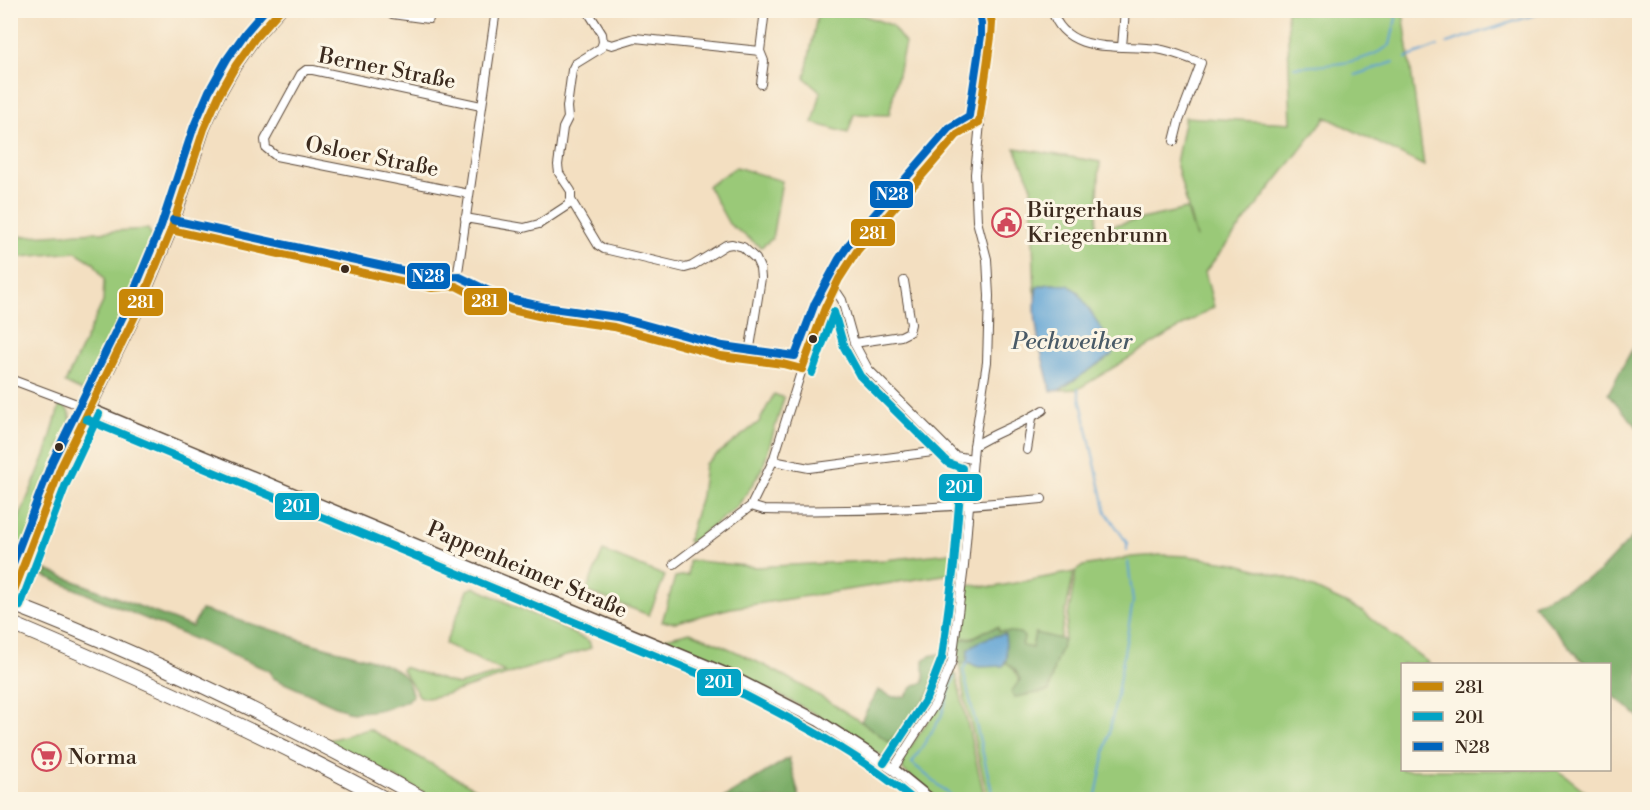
<svg xmlns="http://www.w3.org/2000/svg" width="1650" height="810" font-family="'Libre Bodoni',serif">
  <rect width="100%" height="100%" fill="#fcf5e5"/>
  <filter id="ink" filterUnits="userSpaceOnUse"><feTurbulence type="fractalNoise" baseFrequency=".0167" numOctaves="2"/><feDisplacementMap in="SourceGraphic" scale="12" xChannelSelector="R" yChannelSelector="G"/><feConvolveMatrix kernelMatrix="1 2 1 2 8 2 1 2 1" color-interpolation-filters="sRGB"/></filter>
  <filter id="wash" filterUnits="userSpaceOnUse"><feTurbulence type="fractalNoise" baseFrequency=".008" numOctaves="4" result="noise"/><feDisplacementMap in="SourceGraphic" scale="24" xChannelSelector="R" yChannelSelector="G"/><feGaussianBlur stdDeviation="1.35" result="paint"/><feColorMatrix in="noise" values="0 0 0 0 0 0 0 0 0 0 0 0 0 0 0 0 0 1.4 0 .05"/><feComposite in="paint" operator="in"/></filter>
  <g filter="url(#wash)">
    <rect width="100%" height="100%" fill="#f3dfc1"/>
    <g fill="#9ac978" stroke="#6a7a4b" stroke-width="1.5">
      <polygon points="818,11 851,11 891,25 905,43 889,115 854,114 848,133 813,123 821,92 805,78"/>
      <polygon points="1287,11 1403,11 1424,166 1326,117 1205,272 1214,307 1078,389 1059,390 1111,356 1078,292 1068,285 1049,284 1037,287 1035,297 1031,185 1015,148 1100,162 1096,229 1187,209 1196,238 1176,163 1185,117 1291,123"/>
      <polygon points="736,167 782,181 772,239 761,247 729,224 708,186"/>
      <polygon points="148,229 156,244 113,337 82,391 65,383 103,302 104,279 94,263 76,252 11,258 11,237"/>
      <polygon points="774,394 784,398 763,467 751,487 737,507 690,543 688,541 701,496 705,464 759,422"/>
      <path d="M60,404C80,415 67,432 59,448L62,449L30,536L19,560L11,563V538L46,453Z"/>
      <polygon points="88,426 91,429 60,491 34,562 26,576 24,576 68,462"/>
      <path d="M100,427C74,470 58,517 41,565L42,568L49,571L48,573L37,569L36,565C45,541 81,436 100,427Z"/>
      <polygon points="603,551 665,576 649,615 586,591"/>
      <polygon points="959,552 956,573 731,608 677,622 662,622 675,577 688,575 689,560 756,567 884,560"/>
      <path d="M1161,555L1188,556L1234,563L1301,582L1360,610L1430,664H1402V770H1558L1595,799H988L964,696L959,664L967,663C979,670 991,665 1003,666L1006,662C1021,675 1020,679 1015,697L1049,691L1054,667L1064,640L1076,571L1083,566L1132,557Z"/>
      <path d="M1074,572L1060,639L1035,633L1032,648L1022,646L1024,637L998,631V627C980,631 979,639 959,638L963,592L969,585L994,587Z"/>
      <polygon points="474,587 589,641 591,648 447,694 428,698 420,697 402,670 403,667 458,685 505,672 445,644 468,590"/>
      <path d="M690,632C762,660 826,697 889,741C911,718 941,685 945,653L947,656C940,693 920,728 895,756C878,761 851,735 836,726C779,692 719,666 658,640Z"/>
      <polygon points="952,670 956,675 985,799 938,799 903,770 903,758 939,705"/>
      <polygon points="369,729 494,799 436,799 325,741"/>
    </g>
    <g fill="#7bad68" stroke="#5b6c43" stroke-width="1.5">
      <polygon points="1636,342 1640,345 1639,429 1608,394"/>
      <polygon points="1639,530 1639,717 1610,693 1610,664 1585,664 1533,604 1597,574"/>
      <path d="M36,565L37,569L48,573L49,571L192,627L201,610L287,634C311,649 391,656 406,679C409,684 411,691 413,696C400,708 365,714 347,711L273,678L270,671L32,571Z"/>
      <path d="M998,627L999,631L1020,633L1024,637L1022,646L1032,648L1035,633L1064,640L1054,667L1049,691L1015,697L1011,692L1020,680L1016,671L1006,662L1005,634C991,636 980,641 968,650L967,663L959,664L957,640L973,638L985,631Z"/>
      <path d="M945,653C941,685 911,719 889,742L861,721L878,690L893,697L906,696L914,685L924,683V660L929,656Z"/>
      <polygon points="789,758 800,799 722,799"/>
    </g>
    <g fill="#5fa3d4" stroke="#4d6679" stroke-width="1.5">
      <path d="M1049,284L1068,285L1078,292L1110,342L1113,352L1111,356L1059,390L1051,391C1043,360 1030,318 1037,287Z"/>
      <path d="M1005,634L1007,657L1003,666L979,667L967,663L968,650C978,640 992,636 1005,634Z"/>
    </g>
    <g fill="none" stroke-linecap="round" stroke-linejoin="round">
      <g stroke="#5fa3d4" stroke-width="2">
        <polyline points="1447,43 1550,10"/>
        <polyline points="1406,58 1438,46"/>
        <path d="M1294,67C1326,65 1363,65 1390,45L1396,18L1395,10"/>
        <polyline points="1355,75 1394,62"/>
        <polyline points="1078,389 1106,512 1127,543 1127,550"/>
        <polyline points="967,663 963,670 994,800"/>
        <polyline points="954,677 941,717 912,763 956,800"/>
        <polyline points="1095,800 1116,700 1133,601 1128,562"/>
      </g>
    </g>
  </g>
  <g filter="url(#ink)">
    <g fill="none" stroke-linecap="round" stroke-linejoin="round">
      <defs>
        <g id="street">
          <polyline points="587,10 602,34 603,42"/>
          <path d="M1052,10C1065,56 1121,44 1157,49C1172,51 1187,58 1201,63L1179,121L1174,141"/>
          <polyline points="392,14 429,19"/>
          <polyline points="1122,47 1125,10"/>
          <polyline points="761,84 764,61 760,51 765,10"/>
          <polyline points="469,194 276,156 266,148 265,140 301,74 306,70 313,70 481,106"/>
          <polyline points="465,218 524,228 539,224 568,205 571,200"/>
          <polyline points="171,230 432,288 456,286 485,301 511,310 543,317 614,327 721,356 783,364 802,369"/>
          <polyline points="456,286 496,10"/>
          <polyline points="834,288 842,300 854,343 868,369 955,456 973,459"/>
          <polyline points="854,343 901,336 909,332 911,324 904,281"/>
          <polyline points="748,360 761,278 760,268 756,259 743,247 732,244 726,245 692,266 685,268 604,249 598,245 571,200 571,191 559,173 558,165 563,128 568,118 567,107 572,70 575,64 601,48 603,42 612,45 635,38 760,51"/>
          <polyline points="10,379 90,409"/>
          <path d="M974,446C995,432 1021,425 1043,410"/>
          <polyline points="1027,450 1032,418"/>
          <polyline points="773,461 809,468 948,450"/>
          <path d="M751,506L764,510C857,512 950,508 1042,499"/>
          <polyline points="674,564 751,506 773,461 802,369 824,309 843,271 857,251 957,135 979,122"/>
          <polyline points="893,769 935,704 952,661 964,566 974,446 987,362 989,296 987,259 977,221 975,174 983,92 991,37 992,23 989,10"/>
        </g>
        <g id="secondary">
          <polyline points="90,409 725,673 819,721 893,769 931,800"/>
          <polyline points="10,602 61,467 136,314 171,230 204,129 219,95 236,65 255,38 280,10"/>
        </g>
        <g id="highway">
          <path d="M10,603C153,658 291,726 425,800"/>
          <path d="M10,623C138,677 264,734 387,800"/>
        </g>
      </defs>
      <use href="#street" stroke="#574536" stroke-width="10"/>
      <use href="#secondary" stroke="#574536" stroke-width="13"/>
      <use href="#highway" stroke="#574536" stroke-width="16"/>
      <use href="#street" stroke="#fff" stroke-width="8"/>
      <use href="#secondary" stroke="#fff" stroke-width="10"/>
      <use href="#highway" stroke="#fff" stroke-width="14"/>
      <defs>
        <g id="bus-1">
          <polyline points="979,122 991,37 992,23 989,10"/>
          <polyline points="171,230 432,288 456,286 485,301 511,310 543,317 614,327 721,356 783,364 802,369"/>
          <polyline points="802,369 825,308 839,279 857,251 957,135 979,122"/>
          <polyline points="10,601 61,467 136,314 171,230 204,129 219,95 236,65 255,38 280,10"/>
        </g>
        <g id="bus-2">
          <polyline points="812,373 834,312 844,347 860,376 948,463 962,468 954,565 942,658 926,699 884,763"/>
          <path d="M86,419L721,683C789,718 854,750 914,800"/>
          <polyline points="20,606 66,484 99,414"/>
        </g>
        <g id="bus-3">
          <polyline points="173,220 433,277 458,276 489,291 514,300 545,307 617,317 723,346 795,356 815,303 839,259 849,244 949,128 969,116 981,36 981,24 979,12"/>
          <polyline points="10,571 52,462 126,310 161,226 194,126 209,91 227,59 246,32 265,10"/>
        </g>
      </defs>
      <use href="#bus-1" stroke="#fcf5e5" stroke-width="12"/>
      <use href="#bus-2" stroke="#fcf5e5" stroke-width="12"/>
      <use href="#bus-3" stroke="#fcf5e5" stroke-width="12"/>
      <use href="#bus-1" stroke="#c88708" stroke-width="8"/>
      <use href="#bus-2" stroke="#03a3c5" stroke-width="8"/>
      <use href="#bus-3" stroke="#0065bd" stroke-width="8"/>
    </g>
  </g>
  <defs>
    <symbol id="civic-ring" viewBox="-11 -11 22 22"><circle r="9.5" fill="#fcf5e5" stroke="#d1495b" stroke-width="1.5"/><path d="M-.6-6.5H3V-4.5H.6V-3L4-1V1h2V6H-6V1h2V-1L-.6-3ZM-1.2 2.5V6h2.4V2.5Z" fill="#d1495b"/></symbol>
    <symbol id="supermarket-ring" viewBox="-11 -11 22 22"><circle r="9.5" fill="#fcf5e5" stroke="#d1495b" stroke-width="1.5"/><path d="M-6-5.5h2.5l.6 2H6L4.5 2H-2.5L-4.4-4H-6ZM-1.5 3.2a1.3 1.3 0 1 0 .1 0ZM3 3.2a1.3 1.3 0 1 0 .1 0Z" fill="#d1495b"/></symbol>
  </defs>
  <g fill-rule="evenodd">
    <use href="#civic-ring" x="990" y="206" width="33" height="33"/>
    <use href="#supermarket-ring" x="30" y="740" width="33" height="33"/>
  </g>
  <g fill="#3b2a1e" stroke="#fcf5e5" stroke-width="2">
    <circle cx="345" cy="269" r="5"/>
    <circle cx="813" cy="339" r="5"/>
    <circle cx="59" cy="447" r="5"/>
  </g>
  <g text-anchor="middle" dominant-baseline="central" stroke-width="6" stroke-linejoin="round" paint-order="stroke">
    <g font-size="22" fill="#3b2a1e" stroke="#fcf5e5">
      <text transform="translate(387 69) rotate(11)">Berner Straße</text>
      <text transform="translate(372 157) rotate(11)">Osloer Straße</text>
      <text transform="translate(527 570) rotate(23)">Pappenheimer Straße</text>
    </g>
    <g font-size="22" fill="#3b2a1e" stroke="#fcf5e5" text-anchor="start">
      <text x="1027" y="210">Bürgerhaus<tspan x="1027" dy="25">Kriegenbrunn</tspan></text>
      <text x="68" y="757">Norma</text>
    </g>
    <g font-size="24" font-style="italic" fill="#495a67" stroke="#fcf5e5">
      <text x="1072" y="342">Pechweiher</text>
    </g>
  </g>
  <g stroke="#fcf5e5" stroke-width="2">
    <rect x="869" y="180" width="45" height="29" rx="6" fill="#0065bd"/>
    <rect x="850" y="218" width="46" height="29" rx="6" fill="#c88708"/>
    <rect x="406" y="262" width="45" height="28" rx="6" fill="#0065bd"/>
    <rect x="463" y="287" width="45" height="29" rx="6" fill="#c88708"/>
    <rect x="118" y="288" width="46" height="29" rx="6" fill="#c88708"/>
    <rect x="938" y="473" width="45" height="29" rx="6" fill="#03a3c5"/>
    <rect x="274" y="492" width="46" height="29" rx="6" fill="#03a3c5"/>
    <rect x="696" y="668" width="46" height="29" rx="6" fill="#03a3c5"/>
  </g>
  <g font-size="16" text-anchor="middle" font-weight="bold" fill="#fff">
    <text x="892" y="200">N28</text>
    <text x="873" y="239">281</text>
    <text x="428" y="282">N28</text>
    <text x="485" y="307">281</text>
    <text x="141" y="308">281</text>
    <text x="960" y="493">201</text>
    <text x="297" y="512">201</text>
    <text x="719" y="688">201</text>
  </g>
  <rect width="1650" height="810" fill="none" stroke="#fcf5e5" stroke-width="36"/>
  <rect x="1401" y="663" width="210" height="108" fill="#fcf5e5" stroke="#afa495" stroke-width="1.5"/>
  <rect x="1413" y="682" width="30" height="9" fill="#c88708" stroke="#afa495" stroke-width="1.5"/>
  <text x="1455" y="693" font-size="18" fill="#3b2a1e">281</text>
  <rect x="1413" y="712" width="30" height="9" fill="#03a3c5" stroke="#afa495" stroke-width="1.5"/>
  <text x="1455" y="723" font-size="18" fill="#3b2a1e">201</text>
  <rect x="1413" y="742" width="30" height="9" fill="#0065bd" stroke="#afa495" stroke-width="1.5"/>
  <text x="1455" y="753" font-size="18" fill="#3b2a1e">N28</text>
</svg>
